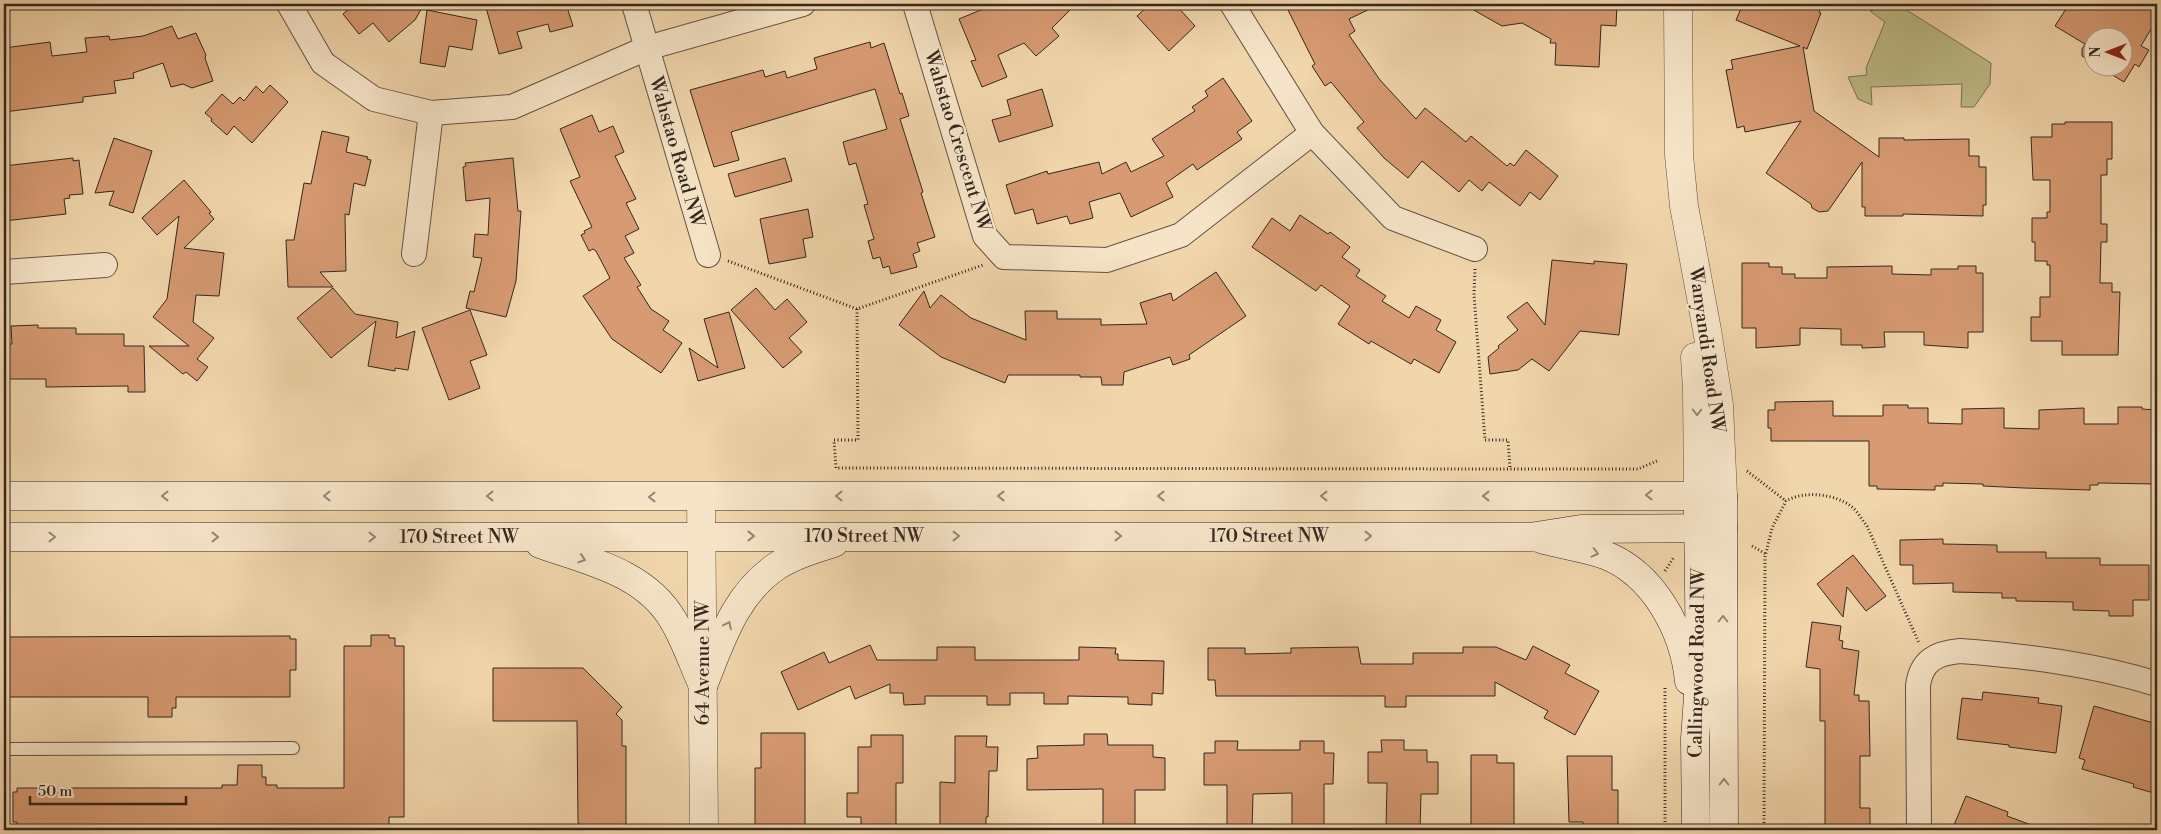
<svg xmlns="http://www.w3.org/2000/svg" width="2161" height="834" font-family="'Libre Bodoni',serif">
  <rect width="100%" height="100%" fill="#f1d5ab"/>
  <filter id="stains"><feTurbulence type="fractalNoise" baseFrequency=".004" numOctaves="4"/><feColorMatrix values="0 0 0 0 .2 0 0 0 0 .09 0 0 0 0 .02 0 0 0 .5 -.17"/></filter>
  <radialGradient id="worn" r=".72"><stop offset=".6" stop-color="#630" stop-opacity="0"/><stop offset="1" stop-color="#630" stop-opacity=".3"/></radialGradient>
  <polygon fill="#bdbc87" stroke="#787254" points="1889,4 1897,4 1991,63 1990,84 1974,107 1961,107 1962,84 1871,87 1872,105 1858,99 1848,77 1867,75 1866,68 1885,22 1870,11"/>
  <g fill="#d79a72" stroke="#332820">
    <polygon points="355,4 424,4 415,20 389,42 373,23 359,34 343,14"/>
    <polygon points="485,4 566,4 573,26 550,32 548,24 517,32 522,48 499,54"/>
    <polygon points="995,4 1076,4 1052,28 1059,36 1036,56 1024,43 998,55 1007,77 982,87 971,61 976,60 959,19"/>
    <polygon points="1150,4 1175,4 1195,26 1169,51 1137,16"/>
    <polygon points="1285,4 1380,4 1349,19 1355,31 1349,35 1380,80 1416,119 1425,108 1466,142 1471,136 1507,166 1510,163 1514,166 1526,150 1558,176 1540,200 1530,192 1520,206 1489,182 1482,191 1469,180 1459,192 1422,161 1408,178 1384,158 1357,128 1364,122 1331,82 1325,86 1312,66 1315,64"/>
    <polygon points="1463,4 1617,4 1616,26 1601,25 1599,67 1555,65 1556,43 1550,43 1551,39 1522,23 1502,26"/>
    <polygon points="1743,4 1823,4 1819,12 1821,13 1807,49 1803,47 1814,111 1879,157 1879,138 1904,138 1904,140 1969,139 1969,156 1979,156 1979,167 1986,167 1986,205 1983,205 1983,216 1903,214 1903,216 1865,216 1865,207 1862,207 1862,162 1828,211 1819,212 1812,208 1811,204 1766,173 1801,121 1745,132 1744,126 1737,128 1726,70 1733,69 1731,60 1800,46 1736,20"/>
    <polygon points="2069,4 2157,4 2157,19 2141,46 2149,50 2139,67 2135,64 2124,82 2101,68 2124,68 2124,38 2094,38 2094,63 2082,56 2082,49 2085,44 2055,26"/>
    <polygon points="427,10 477,20 472,50 449,46 445,67 420,63"/>
    <polygon points="172,26 178,39 196,33 206,55 205,58 213,81 192,88 183,84 171,87 163,63 133,73 134,78 114,81 116,93 83,97 83,102 4,112 4,48 50,42 52,56 87,52 85,38 109,36 110,40 143,36"/>
    <polygon points="870,42 871,48 884,43 900,94 902,93 909,116 900,119 923,192 921,193 935,237 917,243 920,251 913,254 917,267 891,274 889,266 883,268 880,257 873,259 868,241 874,239 864,205 868,204 856,163 849,165 843,142 887,129 875,89 731,132 739,160 714,167 690,90 763,70 765,77 785,71 787,78 817,69 814,58"/>
    <polygon points="1223,78 1252,121 1237,132 1242,139 1197,170 1193,164 1166,183 1173,197 1131,217 1120,193 1089,202 1093,218 1070,224 1067,216 1037,224 1033,209 1015,214 1006,185 1047,171 1048,174 1099,162 1102,174 1126,162 1131,172 1164,156 1152,139 1195,111 1192,107 1208,96 1205,91"/>
    <polygon points="270,85 288,102 252,143 234,126 227,135 211,121 212,119 205,113 222,94 233,104 240,97 244,101 256,86 263,93"/>
    <polygon points="1042,89 1053,126 999,142 992,120 1011,115 1007,100"/>
    <polygon points="592,115 599,132 613,126 624,152 615,156 636,199 626,203 639,229 625,236 634,253 624,258 641,285 637,287 651,309 669,321 663,330 682,343 661,373 612,339 583,296 610,278 596,251 593,249 589,251 581,235 585,233 584,231 592,227 570,181 580,177 560,129"/>
    <polygon points="2065,122 2112,122 2112,159 2107,159 2107,175 2101,175 2101,224 2107,224 2107,242 2101,242 2100,283 2112,283 2112,292 2120,292 2118,355 2062,355 2062,341 2031,341 2031,317 2040,317 2040,297 2050,297 2050,265 2047,265 2047,261 2035,261 2035,242 2032,242 2032,218 2047,218 2047,212 2050,212 2050,180 2033,180 2031,137 2052,137 2052,124 2065,124"/>
    <polygon points="322,131 349,137 346,152 368,157 367,159 371,160 365,186 354,183 349,215 345,214 346,271 320,272 333,287 288,287 286,240 294,240 304,183 311,184"/>
    <polygon points="114,138 152,151 133,213 109,205 114,191 95,193"/>
    <polygon points="73,158 73,161 79,160 83,194 69,195 70,198 64,199 66,214 4,221 4,166"/>
    <polygon points="513,158 518,211 521,211 516,281 506,317 466,308 470,291 474,292 482,258 473,257 475,234 488,235 490,198 466,201 463,167 466,166 465,163"/>
    <polygon points="785,158 792,181 735,197 728,174"/>
    <polygon points="184,180 211,212 209,213 214,219 184,248 224,253 219,296 196,295 193,322 214,338 197,359 208,367 197,381 186,372 183,374 149,346 189,346 153,317 167,299 179,216 157,235 142,218"/>
    <polygon points="808,209 813,237 803,239 806,257 769,264 760,219"/>
    <polygon points="1300,215 1328,234 1330,232 1350,247 1342,257 1360,270 1356,276 1386,296 1382,301 1409,318 1416,306 1441,320 1436,330 1456,342 1439,373 1414,359 1411,364 1371,341 1369,344 1338,324 1350,306 1321,285 1316,291 1252,247 1272,218 1290,231"/>
    <polygon points="1552,260 1594,264 1594,261 1627,264 1619,335 1580,331 1549,371 1532,359 1518,370 1490,374 1488,357 1499,348 1498,346 1518,330 1507,317 1527,302 1545,325"/>
    <polygon points="1742,263 1769,263 1769,267 1782,267 1782,274 1795,274 1795,278 1827,278 1827,267 1892,266 1892,274 1931,275 1931,269 1958,269 1958,266 1976,266 1976,273 1983,273 1983,332 1968,332 1968,348 1924,345 1924,332 1884,332 1885,347 1862,348 1862,345 1841,345 1841,329 1800,328 1800,345 1756,348 1756,328 1742,328"/>
    <polygon points="1216,272 1246,316 1189,355 1190,359 1173,365 1170,357 1124,372 1123,385 1102,385 1101,377 1080,377 1080,375 1008,375 1005,383 941,357 899,325 924,291 930,308 941,295 971,318 1026,340 1025,311 1057,311 1057,319 1101,319 1101,325 1147,324 1140,303 1171,293 1173,301"/>
    <polygon points="333,288 355,314 398,322 396,338 415,331 408,370 395,368 395,371 368,366 376,321 331,358 297,318"/>
    <polygon points="756,288 775,310 787,299 807,322 789,338 802,352 783,368 731,310"/>
    <polygon points="470,310 487,355 470,361 480,388 449,400 422,328"/>
    <polygon points="729,312 745,368 698,381 689,348 718,368 704,319"/>
    <polygon points="38,325 38,328 76,328 76,334 124,334 124,346 144,346 145,392 128,392 128,386 46,387 46,379 4,379 4,344 12,344 11,326"/>
    <polygon points="1833,401 1833,416 1883,416 1883,405 1908,405 1908,408 1928,408 1928,423 1962,424 1962,409 2004,408 2004,428 2039,429 2039,410 2084,408 2084,424 2118,424 2118,407 2142,407 2142,409 2157,410 2157,484 2098,483 2098,485 2090,485 2090,490 2024,488 1983,486 1983,484 1943,483 1943,486 1935,486 1935,490 1877,489 1877,486 1869,486 1869,441 1771,441 1771,428 1768,428 1768,410 1775,410 1775,402"/>
    <polygon points="1943,539 1943,544 1997,545 1997,552 2046,552 2046,558 2100,558 2100,565 2149,565 2149,600 2133,600 2133,616 2109,616 2109,611 2073,610 2073,602 2016,601 2016,598 2002,598 2002,593 1953,592 1953,583 1913,584 1913,565 1900,565 1900,540"/>
    <polygon points="1853,555 1886,596 1866,611 1847,587 1843,617 1817,584"/>
    <polygon points="1812,622 1841,626 1839,640 1843,641 1842,648 1859,651 1854,695 1859,695 1859,701 1869,701 1870,756 1860,756 1860,808 1870,808 1870,830 1825,830 1825,721 1820,721 1820,669 1806,667"/>
    <polygon points="371,635 389,635 389,638 395,638 395,646 404,646 404,817 389,817 389,830 17,830 17,822 13,822 13,792 17,792 17,788 222,788 222,785 237,785 238,765 262,765 262,777 266,777 266,785 277,785 277,788 344,788 344,646 371,646"/>
    <polygon points="290,636 290,639 296,639 296,670 290,670 290,697 176,697 176,708 172,708 172,717 148,717 148,697 4,697 4,637"/>
    <polygon points="870,645 877,660 937,660 937,647 975,647 975,660 1079,660 1079,647 1116,648 1115,654 1118,654 1118,660 1164,661 1163,694 1152,693 1152,705 1128,704 1128,697 1068,696 1068,704 1044,704 1044,693 1010,693 1010,705 987,705 987,696 925,696 925,704 904,705 903,693 890,693 890,684 855,699 850,686 798,710 781,672 824,652 829,663"/>
    <polygon points="1533,646 1570,665 1565,673 1599,691 1575,735 1544,718 1548,711 1495,682 1495,696 1406,696 1406,707 1385,707 1385,696 1216,696 1215,680 1208,680 1208,648 1245,648 1245,654 1291,653 1291,648 1358,647 1361,664 1413,664 1413,653 1463,653 1463,647 1496,647 1526,660"/>
    <polygon points="493,668 583,668 622,707 616,714 622,720 622,746 626,746 626,830 579,830 579,823 578,823 577,721 493,721"/>
    <polygon points="1983,692 2039,698 2038,703 2062,706 2056,753 2009,747 2009,745 1957,739 1962,698 1982,700"/>
    <polygon points="2094,706 2157,724 2157,794 2133,787 2134,784 2082,769 2085,760 2079,758"/>
    <polygon points="761,733 805,733 805,830 755,830 755,768 761,768"/>
    <polygon points="1084,734 1107,734 1108,745 1153,745 1153,757 1165,758 1165,790 1135,790 1135,830 1103,830 1103,789 1027,790 1027,759 1038,758 1037,746 1084,745"/>
    <polygon points="871,735 903,735 903,783 896,783 896,830 861,829 861,817 847,817 847,793 858,793 858,747 871,747"/>
    <polygon points="955,736 987,736 986,747 998,747 997,771 989,771 988,817 986,817 986,830 940,828 940,782 955,783"/>
    <polygon points="1381,740 1404,740 1404,750 1427,750 1427,762 1438,762 1438,794 1421,794 1420,830 1386,830 1387,783 1368,783 1368,752 1382,752"/>
    <polygon points="1215,741 1238,741 1237,750 1300,750 1300,741 1324,741 1324,753 1334,753 1333,784 1324,784 1324,830 1292,830 1292,793 1253,794 1252,830 1227,830 1227,785 1204,785 1204,753 1215,753"/>
    <polygon points="1471,755 1497,755 1497,763 1514,763 1514,828 1471,830"/>
    <polygon points="1567,756 1612,756 1612,790 1618,790 1618,830 1583,830 1583,822 1569,822"/>
    <polygon points="1966,796 2008,812 2007,816 2042,829 2042,830 1952,830"/>
  </g>
  <g fill="none" stroke-linecap="round" stroke-linejoin="round">
    <defs>
      <polyline id="service" points="4,749 293,748"/>
      <g id="minor">
        <polyline points="289,4 323,63 374,99 431,113 512,107 647,48 803,4"/>
        <polyline points="634,4 708,255"/>
        <polyline points="915,4 985,236 1004,257 1107,260 1181,235 1312,133"/>
        <polyline points="1232,4 1312,133 1393,218 1475,249"/>
        <polyline points="414,254 431,113"/>
        <polyline points="4,272 105,265"/>
        <path d="M1919,830L1918,686C1921,661 1936,653 1960,651C2027,656 2093,664 2157,684"/>
      </g>
      <g id="tertiary">
        <polyline points="1678,4 1679,155 1684,206 1707,330 1719,405 1723,496"/>
        <polyline points="1695,357 1697,390 1698,495"/>
        <polyline points="701,497 704,830"/>
      </g>
      <g id="secondary">
        <polyline points="4,496 1723,496 1724,830"/>
        <polyline points="4,537 1530,537 1581,529 1723,528"/>
        <path d="M1541,539C1562,545 1585,548 1605,555C1654,574 1684,631 1689,681"/>
        <path d="M540,544C588,561 645,572 673,620C685,640 693,664 703,686"/>
        <path d="M703,686C721,641 735,594 777,566C794,555 815,549 834,543"/>
        <polyline points="1696,830 1695,739 1700,668 1698,509"/>
      </g>
    </defs>
    <use href="#service" stroke="#625343" stroke-width="14"/>
    <use href="#minor" stroke="#625343" stroke-width="26"/>
    <use href="#tertiary" stroke="#625343" stroke-width="29"/>
    <use href="#secondary" stroke="#332820" stroke-width="29"/>
    <g stroke="#332820" stroke-width="3" stroke-dasharray="1 2.5" stroke-linecap="butt">
      <polyline points="728,261 857,309 983,265"/>
      <polyline points="1475,269 1474,295 1485,440 1508,440 1510,469 1638,469 1659,460"/>
      <polyline points="857,309 858,440 834,440 836,468 1510,469"/>
      <polyline points="1747,471 1786,501"/>
      <polyline points="1752,546 1766,554"/>
      <polyline points="1665,571 1674,557"/>
      <polyline points="1665,688 1665,830"/>
      <path d="M1764,830L1765,557L1772,528L1786,501C1804,490 1836,494 1852,507C1858,512 1862,520 1867,526L1919,643"/>
    </g>
    <use href="#service" stroke="#f6e4c8" stroke-width="12"/>
    <use href="#minor" stroke="#f6e4c8" stroke-width="24"/>
    <use href="#tertiary" stroke="#f6e4c8" stroke-width="28"/>
    <use href="#secondary" stroke="#f6e4c8" stroke-width="28"/>
  </g>
  <defs><path id="oneway-chevron" d="M-2-3.5L2.5 0L-2 3.5" fill="none" stroke-width="1.6" stroke-linecap="round" stroke-linejoin="round" transform="scale(1.25)"/></defs>
  <g stroke="#948674">
    <use href="#oneway-chevron" transform="translate(1697 412) rotate(90)"/>
    <use href="#oneway-chevron" transform="translate(1649 495) rotate(180)"/>
    <use href="#oneway-chevron" transform="translate(165 496) rotate(-180)"/>
    <use href="#oneway-chevron" transform="translate(327 496) rotate(-180)"/>
    <use href="#oneway-chevron" transform="translate(490 496) rotate(-180)"/>
    <use href="#oneway-chevron" transform="translate(839 496) rotate(180)"/>
    <use href="#oneway-chevron" transform="translate(1001 496) rotate(180)"/>
    <use href="#oneway-chevron" transform="translate(1161 496) rotate(180)"/>
    <use href="#oneway-chevron" transform="translate(1324 496) rotate(180)"/>
    <use href="#oneway-chevron" transform="translate(1486 496) rotate(180)"/>
    <use href="#oneway-chevron" transform="translate(652 497) rotate(-180)"/>
    <use href="#oneway-chevron" transform="translate(751 536)"/>
    <use href="#oneway-chevron" transform="translate(956 536)"/>
    <use href="#oneway-chevron" transform="translate(1118 536)"/>
    <use href="#oneway-chevron" transform="translate(1368 536)"/>
    <use href="#oneway-chevron" transform="translate(52 537)"/>
    <use href="#oneway-chevron" transform="translate(215 537)"/>
    <use href="#oneway-chevron" transform="translate(372 537)"/>
    <use href="#oneway-chevron" transform="translate(1595 553) rotate(14)"/>
    <use href="#oneway-chevron" transform="translate(582 559) rotate(18)"/>
    <use href="#oneway-chevron" transform="translate(1723 619) rotate(-90)"/>
    <use href="#oneway-chevron" transform="translate(728 625) rotate(-65)"/>
    <use href="#oneway-chevron" transform="translate(1724 782) rotate(-90)"/>
  </g>
  <g text-anchor="middle" dominant-baseline="central" stroke-width="5" stroke-linejoin="round" paint-order="stroke">
    <g font-size="19" fill="#332820" stroke="#f6e4c8">
      <text transform="translate(958 141) rotate(73)">Wahstao Crescent NW</text>
      <text transform="translate(677 152) rotate(74)">Wahstao Road NW</text>
      <text transform="translate(1707 350) rotate(82)">Wanyandi Road NW</text>
      <text x="864" y="536">170 Street NW</text>
      <text x="1269" y="536">170 Street NW</text>
      <text x="459" y="537">170 Street NW</text>
      <text transform="translate(703 663) rotate(-90)">64 Avenue NW</text>
      <text transform="translate(1697 663) rotate(-89)">Callingwood Road NW</text>
    </g>
  </g>
  <rect width="2161" height="834" fill="none" stroke="#f1d5ab" stroke-width="20"/>
  <rect x="5" y="5" width="2151" height="824" fill="none" stroke="#332820" stroke-width="2.5"/>
  <rect x="10" y="10" width="2141" height="814" fill="none" stroke="#332820"/>
  <g transform="translate(2108 52) rotate(270)"><circle r="24" fill="#f6e4c8" stroke="#a89985"/>
  <path d="M0-4L9 19L0 12L-9 19Z" fill="#8f2418"/>
  <text y="-8" font-size="14" font-weight="bold" text-anchor="middle" fill="#332820">N</text>
  </g>
  <path d="M30 796v8h156v-8" fill="none" stroke="#332820" stroke-width="2.5"/>
  <text x="38" y="796" font-size="15" fill="#332820" stroke="#f6e4c8" stroke-width="4" paint-order="stroke">50 m</text>
  <rect width="100%" height="100%" filter="url(#stains)"/>
  <rect width="100%" height="100%" fill="url(#worn)"/>
</svg>
